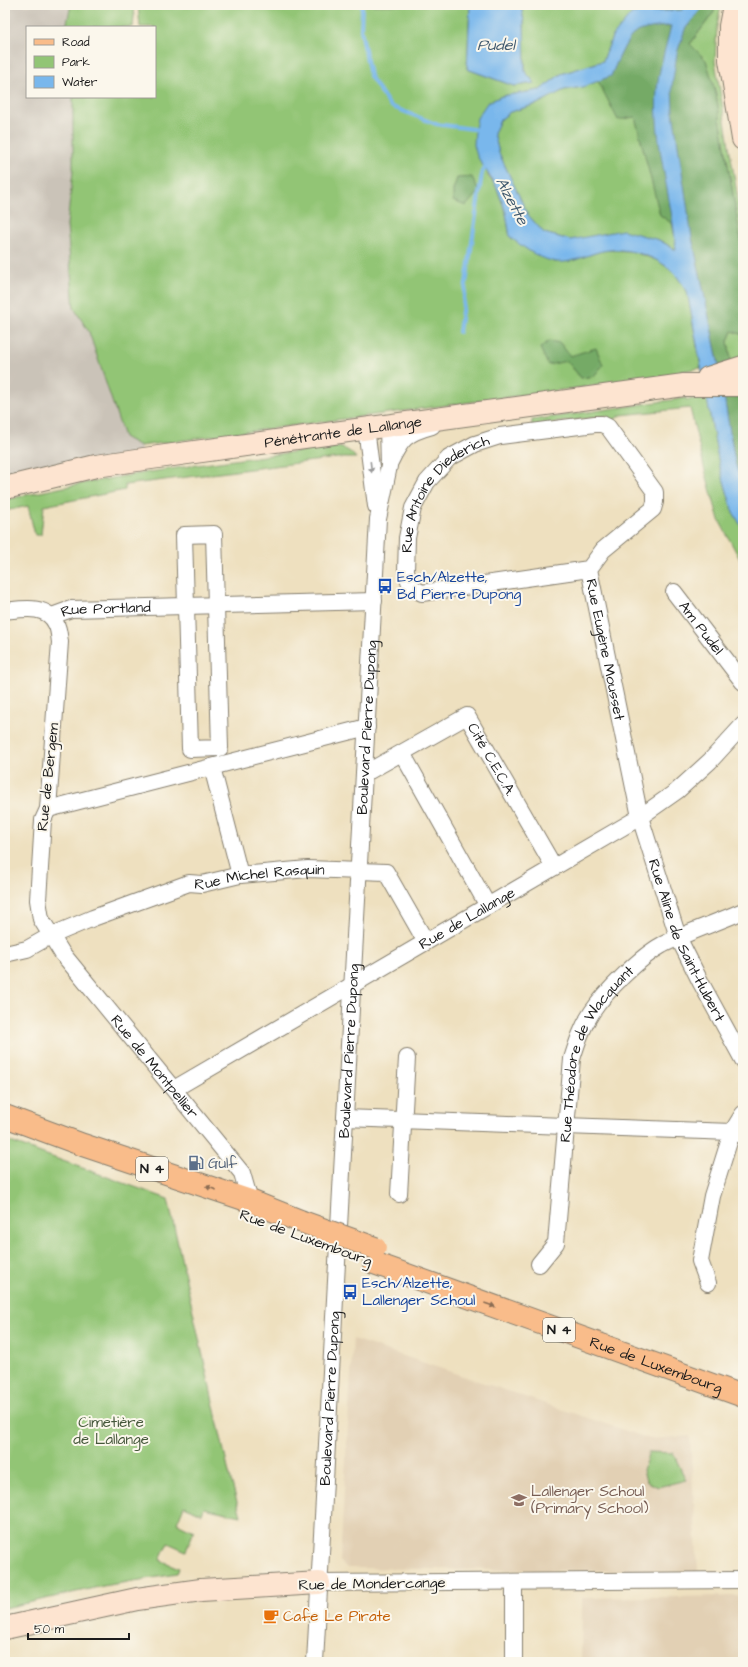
<svg xmlns="http://www.w3.org/2000/svg" width="748" height="1667" font-family="'Architects Daughter',sans-serif">
  <rect width="100%" height="100%" fill="#fbf7ec"/>
  <filter id="ink" filterUnits="userSpaceOnUse"><feTurbulence type="fractalNoise" baseFrequency=".025" numOctaves="2"/><feDisplacementMap in="SourceGraphic" scale="8" xChannelSelector="R" yChannelSelector="G"/><feConvolveMatrix kernelMatrix="1 2 1 2 8 2 1 2 1" color-interpolation-filters="sRGB"/></filter>
  <filter id="wash" filterUnits="userSpaceOnUse"><feTurbulence type="fractalNoise" baseFrequency=".012" numOctaves="4" result="noise"/><feDisplacementMap in="SourceGraphic" scale="16" xChannelSelector="R" yChannelSelector="G"/><feGaussianBlur stdDeviation="0.9" result="paint"/><feColorMatrix in="noise" values="0 0 0 0 0 0 0 0 0 0 0 0 0 0 0 0 0 1.4 0 .05"/><feComposite in="paint" operator="in"/></filter>
  <g filter="url(#wash)">
    <rect width="100%" height="100%" fill="#eee0bf"/>
    <g fill="#e2d0b4">
      <polygon points="353,1339 650,1439 690,1436 698,1572 347,1568 340,1561"/>
      <polygon points="743,1596 743,1662 581,1662 582,1598"/>
    </g>
    <polygon fill="#cac3b8" points="5,5 71,5 66,27 27,27 27,97 73,97 73,171 67,225 74,308 89,332 124,437 140,446 144,459 5,488"/>
    <g fill="#92c575" stroke="#577048" fill-rule="evenodd">
      <polygon points="71,5 135,5 133,27 66,27"/>
      <path d="M138,5H470L467,69L514,86L535,83L525,72L524,22L521,5H687L682,10L654,11L612,37L603,61L561,74L540,90L502,96L487,103L488,176L497,188L506,213L510,237L531,252L554,262L575,260L604,250L631,251L659,261L676,275L687,291L701,368L682,371V374L140,446L124,437L89,332L74,308L67,225L73,171V97H155V27H140ZM567,361L594,376L581,378Z"/>
      <polygon points="716,5 721,5 717,26 715,61 743,230 743,253 716,94 706,61 690,44 714,12"/>
      <path d="M743,17V77C739,57 739,37 743,17Z"/>
      <polygon points="617,61 668,200 677,250 659,240 596,236 570,240 544,233 528,215 499,153 494,133 500,120 510,112 537,104 564,90 583,87"/>
      <polygon points="732,331 743,335 743,358 731,362 728,341"/>
      <polygon points="686,398 686,400 707,398 719,464 733,512 743,529 743,565 719,520 704,467 690,408 621,415 612,421 607,416 532,426 532,420"/>
      <path d="M331,447C343,447 349,449 356,458H337L125,485V490L44,506L41,535H35L28,506L5,511V500C112,474 222,462 331,447Z"/>
      <polygon points="5,1140 168,1199 228,1469 241,1516 204,1508 202,1514 184,1506 177,1523 194,1531 186,1551 168,1543 160,1560 179,1568 177,1574 103,1586 5,1608"/>
      <polygon points="649,1452 673,1453 686,1480 658,1487 646,1481 643,1470"/>
    </g>
    <g fill="#75aa66" stroke="#486341">
      <path d="M708,5H716L714,12L690,44L706,60L716,94L743,253V335L732,331L728,341L731,362L719,366L700,274L692,238L660,215L635,117L618,120L598,81L611,75C615,66 626,40 633,34C646,24 670,26 685,29L702,8Z"/>
      <polygon points="472,177 479,191 466,206 453,201 453,190 457,178"/>
      <polygon points="549,341 560,343 570,356 596,348 603,365 594,376 581,378 567,361 548,365 540,348"/>
      <polygon points="743,396 743,488 735,462 724,397"/>
    </g>
    <g fill="#79b7ec" stroke="#4a6a84" fill-rule="evenodd">
      <polygon points="470,5 521,5 524,22 525,72 535,83 514,86 467,69"/>
      <path d="M687,5H708L702,8L685,29L677,53L672,86L673,112L692,238L700,274L719,366L735,462L743,488V529L733,512L719,464L687,291C683,286 680,280 676,275C660,257 627,246 603,251C587,254 569,266 552,261C536,257 523,247 510,237L506,213L497,188L477,156L474,145L475,129L477,118L487,103L502,96L540,90L561,74L603,61L612,37L632,13L682,10ZM667,26H671C666,47 659,68 657,89C653,143 672,197 676,250L659,240L623,230L570,240L544,233L528,215L499,153L494,133L500,120L510,112L537,104L564,90L583,87L611,76C615,67 626,39 634,34C643,28 657,27 667,26Z"/>
    </g>
    <g fill="none" stroke-linecap="round" stroke-linejoin="round">
      <g stroke="#79b7ec" stroke-width="4">
        <polyline points="362,5 361,30 370,76 390,106 436,124 480,130"/>
        <polyline points="459,332 482,173 486,165"/>
      </g>
    </g>
  </g>
  <g filter="url(#ink)">
    <g fill="none" stroke-linecap="round" stroke-linejoin="round">
      <defs>
        <g id="street">
          <polyline points="366,428 376,506"/>
          <path d="M390,462C401,439 406,433 432,426"/>
          <polygon points="214,534 220,748 190,749 184,535"/>
          <path id="s1" d="M589,569L422,593L411,587L406,571L407,538L413,508L427,482L449,458L475,444L500,436L595,424H602L608,427L655,492V502L653,509L603,550L589,569L640,817L678,937L701,983L743,1060"/>
          <path id="s2" d="M674,592L743,682"/>
          <path id="s3" d="M5,611C23,609 47,604 56,624C59,629 59,636 60,642L48,809L43,820L38,900L41,919L62,953L242,1173L250,1201"/>
          <path id="s4" d="M52,616L71,609L374,601"/>
          <polyline points="402,753 488,906"/>
          <polyline points="212,767 240,875"/>
          <path id="s5" d="M364,774L467,716L554,867"/>
          <polyline points="48,809 367,727"/>
          <path id="s6" d="M5,954L27,949L50,936L93,918L189,883L202,884L240,875L308,869L386,872L426,942"/>
          <path id="s7" d="M174,1089L640,817L677,791L710,761L743,725"/>
          <polyline points="345,1118 732,1132 743,1135"/>
          <polyline points="399,1194 407,1058"/>
          <path id="s8" d="M539,1264L556,1243L572,1059C577,1043 582,1027 592,1012C606,991 640,957 662,945C688,932 716,923 743,911"/>
          <polyline points="708,1283 700,1261 712,1196 732,1132 743,1114"/>
          <polyline points="319,1583 743,1580"/>
          <path id="s9" d="M315,1662L378,519L389,466L388,426"/>
          <polyline points="514,1662 514,1582"/>
        </g>
        <g id="secondary">
          <polyline points="734,5 730,26 730,60 743,139"/>
          <polyline points="708,378 743,367"/>
          <path id="s10" d="M5,488L96,466L144,459L684,385H743"/>
          <polyline points="5,1628 137,1599 201,1590 319,1583"/>
        </g>
        <g id="primary">
          <polyline points="5,1116 83,1145 250,1201 300,1221"/>
          <path id="s11" d="M374,1263L743,1396"/>
        </g>
      </defs>
      <use href="#street" stroke="#857e6e" stroke-width="18"/>
      <use href="#secondary" stroke="#857e6e" stroke-width="24"/>
      <use href="#primary" stroke="#857e6e" stroke-width="24"/>
      <use href="#street" stroke="#fff" stroke-width="16"/>
      <use href="#secondary" stroke="#fde4d0" stroke-width="22"/>
      <use href="#primary" stroke="#f9bc8a" stroke-width="22"/>
      <defs>
        <polyline id="primary-bridge" points="300,1221 375,1248"/>
      </defs>
      <use href="#primary-bridge" stroke="#857e6e" stroke-width="24" stroke-linecap="butt"/>
      <use href="#primary-bridge" stroke="#f9bc8a" stroke-width="22"/>
    </g>
    <defs><path id="oneway-solid" d="M-6-.8H1V-3.2L6.5 0L1 3.2V.8H-6Z"/></defs>
    <use fill="#999" href="#oneway-solid" transform="translate(371 467) rotate(83)"/>
    <g fill="#8a6c53">
      <use href="#oneway-solid" transform="translate(211 1188) rotate(-161)"/>
      <use href="#oneway-solid" transform="translate(490 1305) rotate(20)"/>
    </g>
  </g>
  <defs>
    <symbol id="bus-bare" viewBox="-9 -9 18 18"><path d="M-5-6H5V4H4V6H2V4H-2V6H-4V4H-5ZM-3.5-4V0h7V-4ZM-3.5 1.2v1.5H-2V1.2ZM2 1.2v1.5H3.5V1.2Z" fill="#1a4fb4" stroke="#fbf7ec" stroke-width="2.5" paint-order="stroke"/></symbol>
    <symbol id="fuel-bare" viewBox="-9 -9 18 18"><path d="M-5.5-6h7V0h2V4h1.3V-2.5L3-4.5l.8-.8L6-3V5H2.5V1h-1V6h-7ZM-4.2-4.7v3.2H.2V-4.7Z" fill="#5c6f8a" stroke="#fbf7ec" stroke-width="2.5" paint-order="stroke"/></symbol>
    <symbol id="school-bare" viewBox="-9 -9 18 18"><path d="M0-5L7-2L0 1L-7-2ZM-4 1L0 2.5L4 1V4Q0 6-4 4Z" fill="#8d6e63" stroke="#fbf7ec" stroke-width="2.5" paint-order="stroke"/></symbol>
    <symbol id="cafe-bare" viewBox="-9 -9 18 18"><path d="M-5.5-4.5H6V0H3Q3 3.5 0 3.5H-2.5Q-5.5 3.5-5.5 0ZM3-3.2v2h1.7v-2ZM-6 4.5H4V6H-6Z" fill="#e8710a" stroke="#fbf7ec" stroke-width="2.5" paint-order="stroke"/></symbol>
  </defs>
  <g fill-rule="evenodd">
    <use href="#bus-bare" x="374" y="575" width="22" height="22"/>
    <use href="#fuel-bare" x="185" y="1152" width="22" height="22"/>
    <use href="#bus-bare" x="339" y="1281" width="22" height="22"/>
    <use href="#school-bare" x="508" y="1489" width="22" height="22"/>
    <use href="#cafe-bare" x="260" y="1605" width="22" height="22"/>
  </g>
  <g text-anchor="middle" dominant-baseline="central" stroke-width="4" stroke-linejoin="round" paint-order="stroke">
    <g fill="#fbf7ec" stroke="#5f5e5a" stroke-width="1">
      <rect x="136" y="1157" width="32" height="24" rx="3"/>
      <rect x="543" y="1318" width="32" height="24" rx="3"/>
    </g>
    <g font-size="14" font-weight="bold" fill="#1c1c1c">
      <text x="152" y="1169">N 4</text>
      <text x="559" y="1330">N 4</text>
    </g>
    <g font-size="15" fill="#1c1c1c" stroke="#fbf7ec">
      <text stroke="none"><textPath href="#s10" startOffset="343">Pénétrante de Lallange</textPath></text>
      <text stroke="none"><textPath href="#s1" startOffset="292">Rue Antoine Diederich</textPath></text>
      <text stroke="none"><textPath href="#s4" startOffset="55">Rue Portland</textPath></text>
      <text stroke="none"><textPath href="#s2" startOffset="45">Am Pudel</textPath></text>
      <text stroke="none"><textPath href="#s1" startOffset="757">Rue Eugène Mousset</textPath></text>
      <text stroke="none"><textPath href="#s9" startOffset="936">Boulevard Pierre Dupong</textPath></text>
      <text stroke="none"><textPath href="#s5" startOffset="168">Cité C.E.C.A.</textPath></text>
      <text transform="translate(48 777) rotate(-84)">Rue de Bergem</text>
      <text stroke="none"><textPath href="#s6" startOffset="269">Rue Michel Rasquin</textPath></text>
      <text stroke="none"><textPath href="#s7" startOffset="339">Rue de Lallange</textPath></text>
      <text stroke="none"><textPath href="#s1" startOffset="1060">Rue Aline de Saint-Hubert</textPath></text>
      <text stroke="none"><textPath href="#s9" startOffset="612">Boulevard Pierre Dupong</textPath></text>
      <text stroke="none"><textPath href="#s8" startOffset="225">Rue Théodore de Wacquant</textPath></text>
      <text stroke="none"><textPath href="#s3" startOffset="541">Rue de Montpellier</textPath></text>
      <text transform="translate(306 1238) rotate(20)">Rue de Luxembourg</text>
      <text stroke="none"><textPath href="#s11" startOffset="300">Rue de Luxembourg</textPath></text>
      <text stroke="none"><textPath href="#s9" startOffset="264">Boulevard Pierre Dupong</textPath></text>
      <text transform="translate(372 1584) rotate(-1)">Rue de Mondercange</text>
    </g>
    <g font-size="15" fill="#164399" stroke="#fbf7ec" text-anchor="start">
      <text x="397" y="577">Esch/Alzette,<tspan x="397" dy="17">Bd Pierre Dupong</tspan></text>
      <text x="362" y="1283">Esch/Alzette,<tspan x="362" dy="17">Lallenger Schoul</tspan></text>
    </g>
    <g font-size="15" fill="#4e5e75" stroke="#fbf7ec" text-anchor="start">
      <text x="208" y="1163">Gulf</text>
    </g>
    <g font-size="15" fill="#45573b" stroke="#fbf7ec">
      <text x="111" y="1422">Cimetière<tspan x="111" dy="17">de Lallange</tspan></text>
    </g>
    <g font-size="15" fill="#785e54" stroke="#fbf7ec" text-anchor="start">
      <text x="531" y="1491">Lallenger Schoul<tspan x="531" dy="17">(Primary School)</tspan></text>
    </g>
    <g font-size="15" fill="#c56008" stroke="#fbf7ec" text-anchor="start">
      <text x="283" y="1616">Cafe Le Pirate</text>
    </g>
    <g font-size="16" font-style="italic" fill="#415a6f" stroke="#fbf7ec">
      <text x="496" y="45">Pudel</text>
      <text transform="translate(512 201) rotate(62)">Alzette</text>
    </g>
  </g>
  <rect width="748" height="1667" fill="none" stroke="#fbf7ec" stroke-width="20"/>
  <rect x="26" y="26" width="130" height="72" fill="#fbf7ec" stroke="#a29f99"/>
  <rect x="34" y="39" width="20" height="6" fill="#f9bc8a" stroke="#a29f99"/>
  <text x="62" y="46" font-size="12" fill="#1c1c1c">Road</text>
  <rect x="34" y="56" width="20" height="12" fill="#92c575" stroke="#a29f99"/>
  <text x="62" y="66" font-size="12" fill="#1c1c1c">Park</text>
  <rect x="34" y="76" width="20" height="12" fill="#79b7ec" stroke="#a29f99"/>
  <text x="62" y="86" font-size="12" fill="#1c1c1c">Water</text>
  <path d="M28 1633v6h101v-6" fill="none" stroke="#1c1c1c" stroke-width="2"/>
  <text x="34" y="1633" font-size="12" fill="#1c1c1c" stroke="#fbf7ec" stroke-width="3" paint-order="stroke">50 m</text>
</svg>
